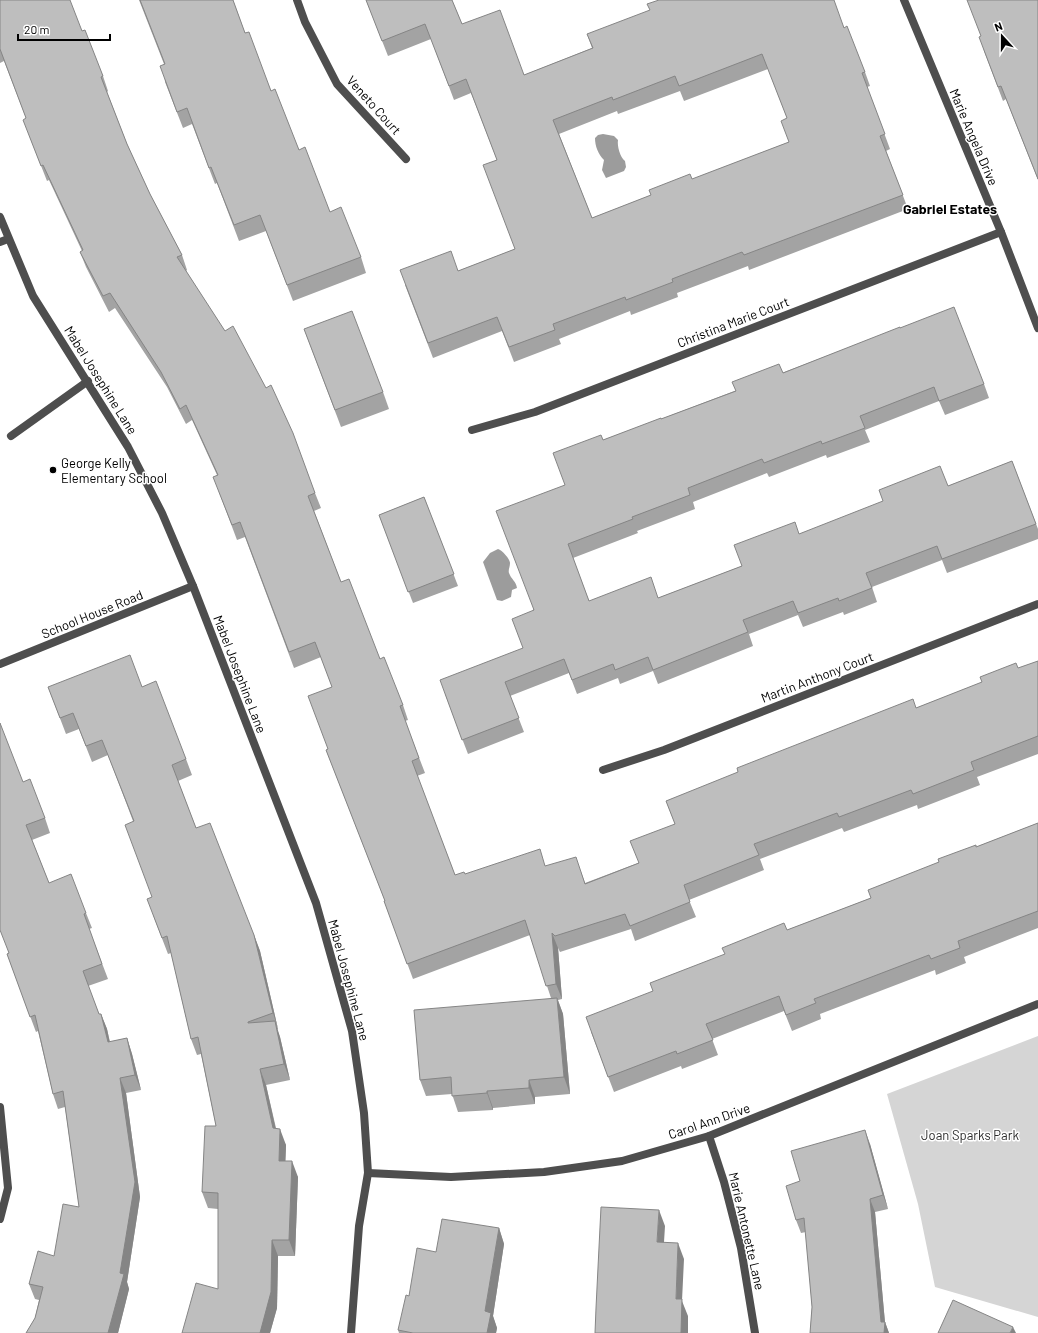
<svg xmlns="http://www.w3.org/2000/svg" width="1038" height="1333" font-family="Barlow,sans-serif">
  <rect width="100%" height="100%" fill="#fff"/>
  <polygon fill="#d5d5d5" points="1038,1036 1038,1317 935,1287 918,1204 887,1094"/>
  <g fill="#9c9c9c">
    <path d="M603,134L614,136L618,140C617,146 620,157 625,161L626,167L624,171L606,178L602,170L604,160C598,154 595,146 595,138L598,135Z"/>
    <path d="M498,549C502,550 510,559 510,563C510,567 508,570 509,573C511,579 516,581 517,588L512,590L511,597L502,601L497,600L483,562L490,553Z"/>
  </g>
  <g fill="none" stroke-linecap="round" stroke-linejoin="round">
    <g stroke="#4e4e4e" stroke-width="8">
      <polyline points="0,242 8,239"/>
      <polyline points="11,436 88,381"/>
    </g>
    <g stroke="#4e4e4e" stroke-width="8">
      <polyline points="297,0 305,22 337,84 406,159"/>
      <polyline points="904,0 1001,232 1038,328"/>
      <polyline points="0,217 33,296 128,447 162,513 193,586 316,903 352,1031 364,1113 368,1173 359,1226 351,1333"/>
      <polyline points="472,430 535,412 1001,232"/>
      <polyline points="0,664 193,586"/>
      <polyline points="603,770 664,750 1038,604"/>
      <polyline points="0,1107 8,1188 0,1219"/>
      <polyline points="709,1136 724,1182 741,1248 755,1333"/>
      <polyline points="368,1173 451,1177 544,1172 622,1161 709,1136 1038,1004"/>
    </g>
  </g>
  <g fill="#a3a3a3" fill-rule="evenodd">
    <polygon points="0,0 82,31 103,76 108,91 107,92 127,144 150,194 182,255 187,270 186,271 315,493 321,508 314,511 341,582 403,705 408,720 405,721 425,773 417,776 455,875 546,866 581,872 585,883 638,863 675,824 666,801 916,708 1038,661 1038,754 977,777 980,785 918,809 917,805 844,832 842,828 760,859 764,870 689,900 696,917 635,941 631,929 560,952 558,948 562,999 558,1000 563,1014 570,1094 535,1097 535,1104 493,1108 493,1110 458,1112 452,1094 426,1096 420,1080 551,998 530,935 413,979 384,901 385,901 326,750 328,749 332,687 321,657 294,668 245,537 237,540 219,492 217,475 192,420 186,424 167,387 115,308 109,312 86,267 80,252 82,251 49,180 47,181 29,135 26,118 4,61 0,63"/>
    <polygon points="139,0 233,0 245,33 271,91 299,150 330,212 361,257 366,273 293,301 266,231 239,241 217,183 215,184 192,124 183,128 165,82 164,64"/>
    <path d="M366,0H452L462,24L524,75L592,48L587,34L844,28L865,72L870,86L867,87L890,149L886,151L908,209L749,270L748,266L677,293L678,297L631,315L630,311L559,339L561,344L514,362L502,331L433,358L405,285L458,271L515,249L497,160L471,93L454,100L431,39L388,56ZM768,69L787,118L789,142L592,218L559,134L617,111L618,114L680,91L684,101Z"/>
    <polygon points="1038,0 1038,180 1006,99 1003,101 984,51 981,36"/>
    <polygon points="900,328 984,384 989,398 945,415 939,401 865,430 870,442 827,458 826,455 769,477 767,473 693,502 695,509 637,531 638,533 573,558 589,601 658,598 742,566 799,534 948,486 1012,461 1038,529 1038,539 947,573 942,560 872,587 877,602 844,615 843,612 803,627 798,615 749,634 753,646 658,684 653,671 620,684 618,678 577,694 569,673 510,696 524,732 468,754 445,694 523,648 533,610 565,485 603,440 661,419"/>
    <polygon points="304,329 383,392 389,409 341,427"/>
    <polygon points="424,497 458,586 413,603 379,515"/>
    <polygon points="48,687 142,687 186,759 192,775 178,781 196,828 254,935 260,951 278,1029 277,1029 280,1037 290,1080 266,1085 276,1128 286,1145 285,1161 298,1177 295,1256 278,1256 277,1308 270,1333 182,1333 218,1289 218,1209 208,1208 202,1192 216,1126 201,1054 197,1055 191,1039 171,953 168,954 153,915 152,897 133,821 108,755 92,762 79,729 66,734"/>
    <polygon points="23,782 45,818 50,833 32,840 49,883 86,913 92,928 89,929 108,979 88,986 99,1014 101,1014 107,1029 110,1042 127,1038 132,1054 141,1090 126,1093 140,1197 127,1282 129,1289 118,1333 26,1333 35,1318 39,1300 35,1299 29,1284 54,1256 79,1207 65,1107 58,1109 53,1094 38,1031 36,1032 7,954 9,953"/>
    <polygon points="1038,823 1038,928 964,957 966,963 936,975 935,970 820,1014 821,1019 792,1031 784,1011 712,1039 718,1055 682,1069 681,1066 614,1092 591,1032 653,991 787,930 871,898 939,862 976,847"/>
    <polygon points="870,1144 888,1209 875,1212 885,1322 889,1333 810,1333 812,1307 806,1232 801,1233 796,1220"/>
    <polygon points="499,1228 504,1244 493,1316 497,1328 496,1333 399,1333 398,1330 409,1296"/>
  </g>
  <g fill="#858585">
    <polygon points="552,933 558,948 562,999 556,984"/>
    <polygon points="254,935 260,951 278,1029 273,1013"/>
    <polygon points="557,998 563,1014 570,1094 564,1077"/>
    <polygon points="101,1014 107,1029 113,1058 108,1042"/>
    <polygon points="275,1021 280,1037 290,1080 284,1064"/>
    <polygon points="127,1038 132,1054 141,1090 135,1075"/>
    <polygon points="260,1069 266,1085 279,1144 273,1128"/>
    <polygon points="120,1078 126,1093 140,1197 127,1282 129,1289 118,1333 108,1333"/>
    <polygon points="529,1080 535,1097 535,1104 529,1088"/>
    <polygon points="487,1091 493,1108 493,1110 487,1093"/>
    <polygon points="280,1129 286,1145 285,1177 279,1161"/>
    <polygon points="865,1130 870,1144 888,1209 883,1195"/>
    <polygon points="292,1161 298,1177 295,1256 289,1240"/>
    <polygon points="870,1199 875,1212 885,1323 885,1322 889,1333 884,1333 881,1322"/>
    <polygon points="659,1210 665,1226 663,1258 657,1242"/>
    <polygon points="499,1228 504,1244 493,1316 497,1328 496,1333 487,1333 485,1311"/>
    <polygon points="272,1240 278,1256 277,1308 270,1333 260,1333"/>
    <polygon points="678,1243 684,1259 682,1301 688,1316 688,1333 681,1333 676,1299"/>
    <polygon points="1013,1327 1016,1333 1010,1333"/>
  </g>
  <g fill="#bebebe" stroke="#858585" fill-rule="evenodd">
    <polygon points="0,0 70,0 82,31 85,30 103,76 101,77 127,144 150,194 182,255 177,257 225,331 233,326 266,388 271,385 293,433 315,493 308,496 341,582 349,579 380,659 384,657 403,705 400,706 419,758 412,761 455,875 464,872 465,874 540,849 545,866 576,857 585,884 639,863 630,841 675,824 666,801 738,772 737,768 913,699 916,708 982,682 980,677 1016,663 1018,668 1038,661 1038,736 971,762 974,770 913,794 911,790 839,817 837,813 754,844 759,855 684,885 690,902 630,926 625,914 555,936 552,933 556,984 546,986 525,920 407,964 384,901 385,901 326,750 328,749 308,696 332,687 315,642 289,652 240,522 232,525 213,477 218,475 186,405 180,409 161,372 110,293 103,296 80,252 83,250 43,165 41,166 23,120 26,118 0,49"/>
    <polygon points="140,0 233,0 245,33 249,32 271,91 275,89 299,150 305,147 330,212 341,207 361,257 287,285 260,215 234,225 211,167 209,168 187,108 177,112 160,66 165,64"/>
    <path d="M366,0H452L462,24L500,10L524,75L593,48L587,34L650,10L647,4L659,0H834L844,28L847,26L865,72L862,73L885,134L880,136L903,195L744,255L742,252L672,279L673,282L626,300L625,297L553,324L555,330L509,347L497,317L428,343L400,270L451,251L458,271L515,249L483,165L497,160L466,79L449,86L425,24L382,41ZM762,54L787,118L781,121L789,142L692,179L690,174L649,190L651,195L592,218L553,120L612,97L613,100L675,76L679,86Z"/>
    <polygon points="967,0 1038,0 1038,179 1001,86 998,87 979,37 981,36"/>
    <polygon points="954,307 984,384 939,401 934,387 860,416 865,428 822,444 821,441 764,463 762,459 688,488 690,495 632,517 633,519 568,544 589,601 651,577 658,598 742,566 734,545 795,522 799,534 883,501 879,490 940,466 948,486 1012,461 1036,524 942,559 937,546 866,573 872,588 839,601 838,598 798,613 793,601 743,620 748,632 653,670 648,657 615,670 613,664 572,680 564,659 505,682 519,718 462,740 440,680 523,648 512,619 534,610 496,511 565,485 553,453 601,435 603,440 661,418 661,419 736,391 732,382 779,364 783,373 900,327 900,328"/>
    <polygon points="352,311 383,392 335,410 304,329"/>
    <polygon points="424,497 454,574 408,592 379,515"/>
    <polygon points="130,655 142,687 156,681 186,759 172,765 196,828 210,823 254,935 273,1013 248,1022 248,1023 275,1021 284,1064 260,1069 273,1128 280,1129 279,1161 292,1161 289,1240 272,1240 271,1292 260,1333 182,1333 196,1283 218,1289 218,1193 202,1192 205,1126 216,1126 198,1037 191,1039 167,936 162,938 147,899 152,897 125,825 134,821 102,740 86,746 73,713 60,718 48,687"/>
    <polygon points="0,723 23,782 30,779 45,818 26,825 49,883 71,874 86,913 84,914 102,964 83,971 99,1014 101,1014 108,1042 127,1038 135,1075 120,1078 135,1182 120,1273 124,1274 108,1333 26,1333 35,1318 43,1287 29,1284 38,1251 54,1256 63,1204 79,1207 63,1091 53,1094 35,1015 30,1017 7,954 9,953 0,930"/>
    <polygon points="1038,823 1038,911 958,941 960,948 931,959 929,955 814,999 816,1003 786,1015 779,996 706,1024 713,1040 677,1054 676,1051 608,1077 586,1017 653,991 650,983 725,954 722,948 784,923 787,930 871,898 868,890 939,862 938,859 976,845 976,847"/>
    <polygon points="557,998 564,1077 529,1080 529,1088 487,1091 487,1093 452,1096 451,1077 420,1080 414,1010"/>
    <polygon points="865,1130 883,1195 870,1199 881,1322 885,1322 884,1333 810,1333 812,1307 804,1218 796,1220 786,1186 800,1181 791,1151"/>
    <polygon points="601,1207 659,1210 657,1242 678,1243 676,1299 682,1299 681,1333 595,1333 596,1308"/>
    <polygon points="442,1219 499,1228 485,1311 491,1313 487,1333 413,1333 398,1330 406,1295 409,1296 417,1248 436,1252"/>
    <polygon points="953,1300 1013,1327 1010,1333 938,1333"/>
  </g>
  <circle fill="#000" stroke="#fff" stroke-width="1.5" cx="53" cy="470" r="4"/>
  <g text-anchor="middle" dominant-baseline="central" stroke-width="3" stroke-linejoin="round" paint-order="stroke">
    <g font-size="13" fill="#000" stroke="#fff">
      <text transform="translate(374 105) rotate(48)">Veneto Court</text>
      <text transform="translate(974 137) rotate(67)">Marie Angela Drive</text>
      <text transform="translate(733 322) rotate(-21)">Christina Marie Court</text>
      <text transform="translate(101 380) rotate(58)">Mabel Josephine Lane</text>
      <text transform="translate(92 614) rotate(-22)">School House Road</text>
      <text transform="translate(240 674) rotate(69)">Mabel Josephine Lane</text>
      <text transform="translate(817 677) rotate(-21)">Martin Anthony Court</text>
      <text transform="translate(349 980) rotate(75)">Mabel Josephine Lane</text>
      <text transform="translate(709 1121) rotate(-19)">Carol Ann Drive</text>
      <text transform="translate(747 1231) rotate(77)">Marie Antonette Lane</text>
    </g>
    <g font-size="13" fill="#000" stroke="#fff" text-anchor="start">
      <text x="61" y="463">George Kelly<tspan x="61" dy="15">Elementary School</tspan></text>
    </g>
    <g font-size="13" fill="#2c2c2c" stroke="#fff">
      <text x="970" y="1135">Joan Sparks Park</text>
    </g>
    <g font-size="14" font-weight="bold" fill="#000" stroke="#fff">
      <text x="950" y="208">Gabriel Estates</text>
    </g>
  </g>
  <g transform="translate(1002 36) rotate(339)" stroke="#ffffff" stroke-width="3" paint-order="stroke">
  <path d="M0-3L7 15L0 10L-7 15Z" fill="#000000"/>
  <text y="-6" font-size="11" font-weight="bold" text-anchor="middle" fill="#000000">N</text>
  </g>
  <path d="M18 34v6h92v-6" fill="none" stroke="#000000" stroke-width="2"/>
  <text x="24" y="34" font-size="12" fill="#000000" stroke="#ffffff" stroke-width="3" paint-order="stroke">20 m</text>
</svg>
